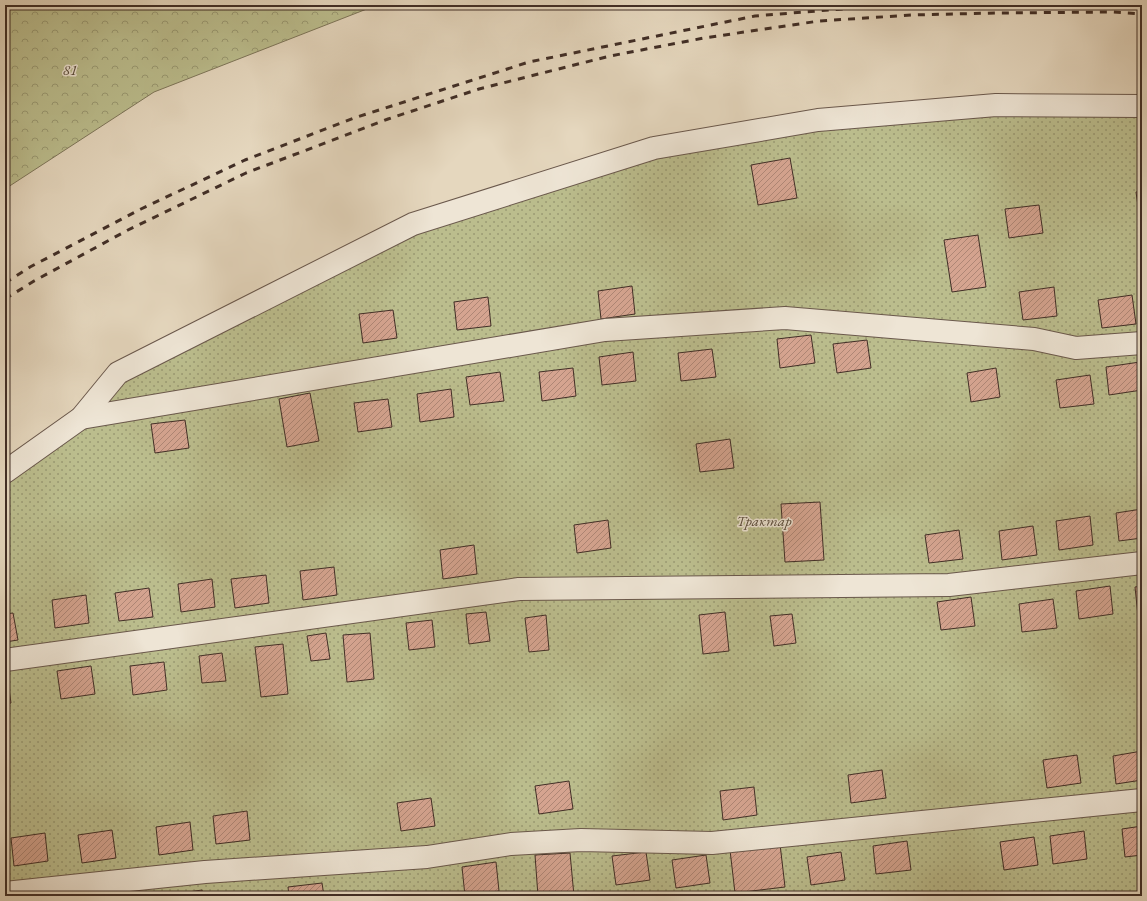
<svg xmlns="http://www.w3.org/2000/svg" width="1147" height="901" font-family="'EB Garamond',serif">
  <defs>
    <pattern id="forest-crowns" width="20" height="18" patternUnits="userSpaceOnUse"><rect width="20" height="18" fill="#bbbd8d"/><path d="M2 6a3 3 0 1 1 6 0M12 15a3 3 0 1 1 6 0" fill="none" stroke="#9a9a73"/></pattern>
    <pattern id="garden-dots" width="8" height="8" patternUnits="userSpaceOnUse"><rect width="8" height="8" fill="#bbbd8d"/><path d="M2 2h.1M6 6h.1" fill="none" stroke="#9a9a73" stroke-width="1.8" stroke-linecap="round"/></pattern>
    <pattern id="building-hatch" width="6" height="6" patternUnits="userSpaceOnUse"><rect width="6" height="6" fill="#d5a490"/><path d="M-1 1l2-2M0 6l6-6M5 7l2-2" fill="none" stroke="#ae8675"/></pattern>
  </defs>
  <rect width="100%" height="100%" fill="#e5d7be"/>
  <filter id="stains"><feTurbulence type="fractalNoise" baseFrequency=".005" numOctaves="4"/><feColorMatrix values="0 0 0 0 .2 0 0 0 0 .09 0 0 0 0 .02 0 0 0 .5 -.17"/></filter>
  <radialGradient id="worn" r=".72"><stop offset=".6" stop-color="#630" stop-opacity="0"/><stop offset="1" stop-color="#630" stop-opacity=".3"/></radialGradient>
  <polygon fill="url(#forest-crowns)" stroke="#7e765a" points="5,5 377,5 154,92 5,189"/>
  <polygon fill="url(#garden-dots)" stroke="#7e765a" points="996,113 1142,115 1142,896 5,896 5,482 123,380 417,232 656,156 820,128"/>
  <g fill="url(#building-hatch)" stroke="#412e26">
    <polygon points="790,158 797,198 758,205 751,165"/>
    <polygon points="1142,191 1142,220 1140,220 1136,192"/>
    <polygon points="1039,205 1043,233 1009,238 1005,209"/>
    <polygon points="978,235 986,287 952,292 944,240"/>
    <polygon points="632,286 635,314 601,319 598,291"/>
    <polygon points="1054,287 1057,316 1023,320 1019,292"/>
    <polygon points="1132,295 1136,324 1102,328 1098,300"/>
    <polygon points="488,297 491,326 457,330 454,302"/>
    <polygon points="393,310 397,338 363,343 359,314"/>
    <polygon points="811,335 815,363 780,368 777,339"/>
    <polygon points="867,340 871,368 837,373 833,344"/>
    <polygon points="712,349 716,377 681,381 678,353"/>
    <polygon points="633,352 636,381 602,385 599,357"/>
    <polygon points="1140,362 1142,379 1142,390 1109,395 1106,367"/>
    <polygon points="573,368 576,396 542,401 539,372"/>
    <polygon points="996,368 1000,397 971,402 967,373"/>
    <polygon points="500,372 504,401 470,405 466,377"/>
    <polygon points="1090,375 1094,404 1060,408 1056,380"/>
    <polygon points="451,389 454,417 420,422 417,394"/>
    <polygon points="310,393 319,441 287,447 279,399"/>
    <polygon points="388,399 392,427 358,432 354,403"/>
    <polygon points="185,420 189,448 155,453 151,424"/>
    <polygon points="730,439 734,468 700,472 696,444"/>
    <polygon points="820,502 824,560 785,562 781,504"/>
    <polygon points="1142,509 1142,538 1119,541 1116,513"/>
    <polygon points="1090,516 1093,545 1059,550 1056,521"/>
    <polygon points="5,518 8,539 5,539"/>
    <polygon points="608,520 611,548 577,553 574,525"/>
    <polygon points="1033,526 1037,555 1002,560 999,531"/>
    <polygon points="959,530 963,559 929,563 925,535"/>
    <polygon points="474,545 477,574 443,579 440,550"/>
    <polygon points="334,567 337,595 303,600 300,571"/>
    <polygon points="266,575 269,603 235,608 231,579"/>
    <polygon points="212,579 215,607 181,612 178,584"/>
    <polygon points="1110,586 1113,614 1079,619 1076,591"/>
    <polygon points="1142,586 1142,615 1138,616 1135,587"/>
    <polygon points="149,588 153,617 119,621 115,593"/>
    <polygon points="86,595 89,623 55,628 52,600"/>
    <polygon points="971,597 975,626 941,630 937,602"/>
    <polygon points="1053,599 1057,628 1022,632 1019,604"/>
    <polygon points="486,612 490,641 469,644 466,614"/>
    <polygon points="725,612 729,651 703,654 699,615"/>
    <polygon points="13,613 18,640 5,642 5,614"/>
    <polygon points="792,614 796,643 774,646 770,616"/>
    <polygon points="546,615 549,650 529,652 525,618"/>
    <polygon points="432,620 435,647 409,650 406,623"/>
    <polygon points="326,633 330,659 311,661 307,636"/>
    <polygon points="370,633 374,679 347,682 343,635"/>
    <polygon points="283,644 288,694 261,697 255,647"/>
    <polygon points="222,653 226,681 202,683 199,656"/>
    <polygon points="164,662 167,690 133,695 130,666"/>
    <polygon points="91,666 95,694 61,699 57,671"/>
    <polygon points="7,674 11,703 5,704 5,675"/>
    <polygon points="1142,751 1142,780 1116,784 1113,756"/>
    <polygon points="1077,755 1081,783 1047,788 1043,760"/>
    <polygon points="882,770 886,798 851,803 848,775"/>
    <polygon points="569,781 573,809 539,814 535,786"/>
    <polygon points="754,787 757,815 723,820 720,791"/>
    <polygon points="431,798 435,826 401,831 397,803"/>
    <polygon points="247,811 250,840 216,844 213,816"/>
    <polygon points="190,822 193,850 159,855 156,827"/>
    <polygon points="1142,826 1142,855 1125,857 1122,829"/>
    <polygon points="112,830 116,858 82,863 78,835"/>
    <polygon points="1084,831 1087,859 1053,864 1050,836"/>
    <polygon points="45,833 48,861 14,866 11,838"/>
    <polygon points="1034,837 1038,865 1004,870 1000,842"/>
    <polygon points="907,841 911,870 876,874 873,846"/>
    <polygon points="780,844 785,887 735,893 730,850"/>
    <polygon points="646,852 650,880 616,885 612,856"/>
    <polygon points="841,852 845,880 811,885 807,857"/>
    <polygon points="570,853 574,896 538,896 535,855"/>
    <polygon points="706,855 710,883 676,888 672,860"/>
    <polygon points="496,862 499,891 465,896 462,867"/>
    <polygon points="322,883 324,896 289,896 288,887"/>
    <polygon points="202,890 203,896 168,896 168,895"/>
    <polygon points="257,892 258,896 232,896"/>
  </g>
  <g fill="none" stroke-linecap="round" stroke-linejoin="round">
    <defs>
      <g id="minor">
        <polyline points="81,418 605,330 785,318 1034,339 1076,348 1142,343"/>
        <polyline points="5,472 81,418 118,373 413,224 654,148 818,120 996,105 1142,106"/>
        <polyline points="5,660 519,589 949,585 1142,563"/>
        <polyline points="5,893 205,872 427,857 511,844 581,840 712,843 1142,800"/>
      </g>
    </defs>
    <use href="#minor" stroke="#6a584c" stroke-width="24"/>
    <use href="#minor" stroke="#eee5d5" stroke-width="22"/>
    <g stroke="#412e26" stroke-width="3" stroke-dasharray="7 7" stroke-linecap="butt">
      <polyline points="5,283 30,267 141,209 245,160 354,118 529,62 755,16 891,5"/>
      <polyline points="5,299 34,281 128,230 246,173 388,119 479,89 610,56 704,38 819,21 912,15 996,13 1113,12 1142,14"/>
    </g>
  </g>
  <g text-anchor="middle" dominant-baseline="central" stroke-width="3" stroke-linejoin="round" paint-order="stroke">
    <g font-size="15" font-style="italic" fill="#594b3b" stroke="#eee5d5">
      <text x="70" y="69">81</text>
      <text x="764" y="520">Трактар</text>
    </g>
  </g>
  <rect width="1147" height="901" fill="none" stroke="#e5d7be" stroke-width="20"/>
  <rect x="6" y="6" width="1135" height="889" fill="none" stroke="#412e26" stroke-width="2"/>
  <rect x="10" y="10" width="1127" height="881" fill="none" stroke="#412e26"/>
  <rect width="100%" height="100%" filter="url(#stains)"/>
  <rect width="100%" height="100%" fill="url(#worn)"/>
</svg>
